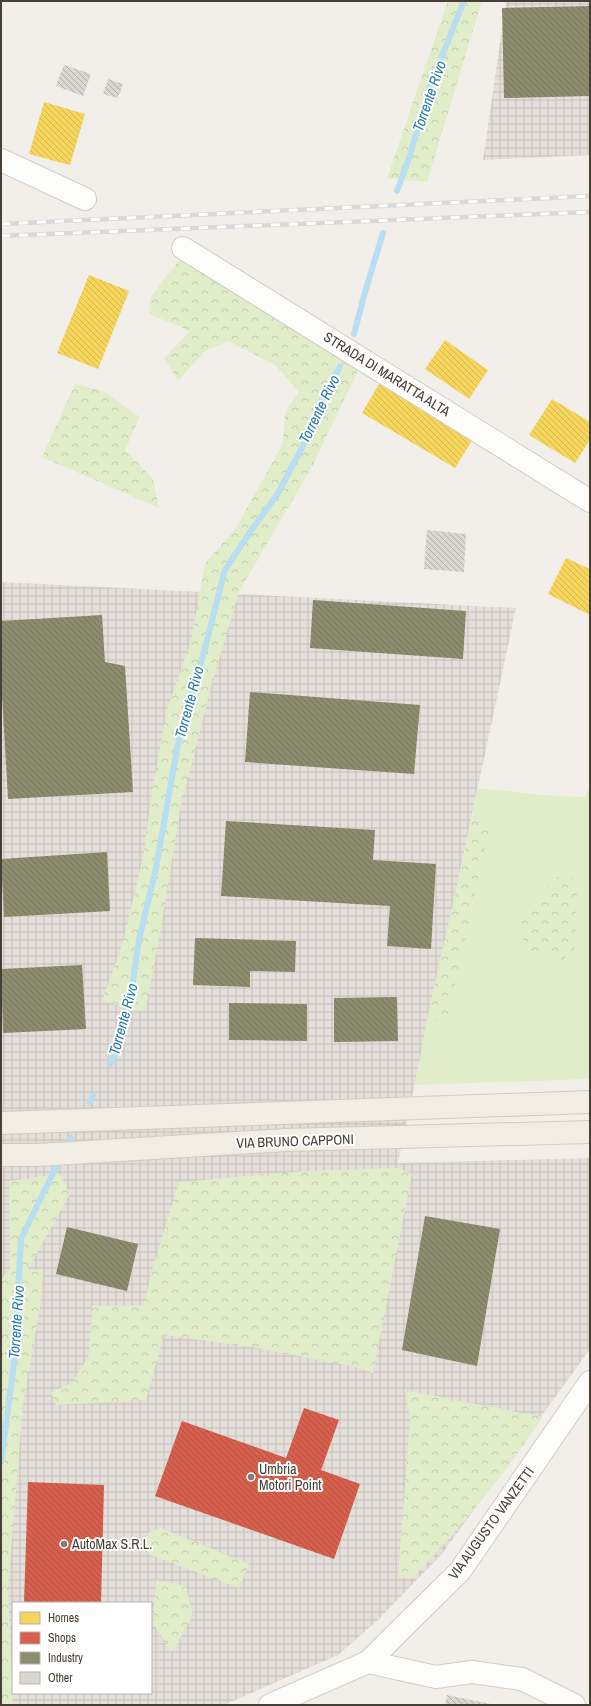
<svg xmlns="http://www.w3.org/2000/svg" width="591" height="1706" font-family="'Archivo Narrow',sans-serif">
  <defs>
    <pattern id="industrial-grid" width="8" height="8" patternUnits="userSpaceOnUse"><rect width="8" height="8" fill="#e4dfda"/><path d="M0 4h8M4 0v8" fill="none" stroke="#c5c0bc"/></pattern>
    <pattern id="forest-crowns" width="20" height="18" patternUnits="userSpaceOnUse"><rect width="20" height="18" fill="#e1edc9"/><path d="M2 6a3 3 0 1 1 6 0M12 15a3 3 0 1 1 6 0" fill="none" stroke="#c3ccad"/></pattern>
    <pattern id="homes-back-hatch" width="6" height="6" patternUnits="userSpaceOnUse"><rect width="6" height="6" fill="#f6d55c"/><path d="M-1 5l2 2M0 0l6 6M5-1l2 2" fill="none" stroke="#d4b851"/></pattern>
    <pattern id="shops-back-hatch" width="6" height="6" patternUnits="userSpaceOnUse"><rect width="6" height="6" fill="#d6604d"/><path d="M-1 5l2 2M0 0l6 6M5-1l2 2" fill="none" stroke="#b05141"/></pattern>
    <pattern id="industry-back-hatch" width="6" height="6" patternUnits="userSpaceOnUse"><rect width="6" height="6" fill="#8c8c6e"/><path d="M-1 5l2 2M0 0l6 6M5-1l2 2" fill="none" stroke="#74745b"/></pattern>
    <pattern id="building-back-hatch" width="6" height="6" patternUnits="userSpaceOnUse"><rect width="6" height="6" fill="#dad6d2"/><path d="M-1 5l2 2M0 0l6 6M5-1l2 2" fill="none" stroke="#b3afab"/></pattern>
  </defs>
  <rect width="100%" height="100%" fill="#f2efeb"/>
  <g fill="url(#industrial-grid)" fill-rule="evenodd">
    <polygon points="506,1 590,1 590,155 483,160"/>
    <path d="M1,582L516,608L398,1163L590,1158V1349L442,1554L378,1620L338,1655L224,1705H1ZM13,1603H151V1693H13Z"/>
  </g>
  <polygon fill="#e1edc9" points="590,786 590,1079 415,1085 428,1014 445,1028 490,826 472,813 477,788 543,795 585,797"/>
  <g fill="url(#forest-crowns)">
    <polygon points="448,1 482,1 427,182 387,178"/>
    <polygon points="185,252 363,360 314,463 239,592 210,690 180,811 160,934 145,1012 102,1001 122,945 143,858 152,792 167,709 191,641 205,563 236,528 283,443 285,412 299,392 275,365 228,341 205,351 178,381 164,358 190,331 149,314 151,297"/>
    <polygon points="75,384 103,391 140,417 125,450 153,479 159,508 42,457"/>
    <polygon points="473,814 490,826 446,1028 428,1014"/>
    <polygon points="559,875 578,879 575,949 560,963 524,948 521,916"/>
    <polygon points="398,1168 412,1174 373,1373 360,1368 257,1348 164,1335 146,1400 56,1405 51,1392 72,1383 89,1355 92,1306 144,1305 153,1267 179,1182 304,1171"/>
    <polygon points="60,1174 70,1194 28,1269 43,1270 40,1308 23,1404 8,1588 13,1705 1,1705 1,1279 10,1269 9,1181"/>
    <polygon points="405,1390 543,1417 505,1471 455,1532 413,1578 398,1577 410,1419"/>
    <polygon points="161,1528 249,1564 239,1588 145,1553 147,1533"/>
    <polygon points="156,1580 186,1586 193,1615 172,1653 153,1623"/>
  </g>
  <g fill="url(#homes-back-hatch)">
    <polygon points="44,102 85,114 70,165 29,154"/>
    <polygon points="89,275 129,291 98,369 57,353"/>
    <polygon points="445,340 488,370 469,399 425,369"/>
    <polygon points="379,384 473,439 455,468 362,413"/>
    <polygon points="552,399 590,422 590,440 575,463 529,435"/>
    <polygon points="566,558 590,569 590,615 548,594"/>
  </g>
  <g fill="url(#shops-back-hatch)">
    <polygon points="304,1408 339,1420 321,1470 360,1484 334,1559 155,1496 182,1421 286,1458"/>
    <polygon points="28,1482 104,1485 101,1603 24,1603"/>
  </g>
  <g fill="url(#industry-back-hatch)">
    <polygon points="590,6 590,96 504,98 502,8"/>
    <polygon points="313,600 466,611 463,659 310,648"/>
    <polygon points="102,615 105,662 125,666 133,792 8,799 1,678 1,621"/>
    <polygon points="250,692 420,705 414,774 245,762"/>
    <polygon points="226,821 375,830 373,860 436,864 431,949 387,946 390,906 221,896"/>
    <polygon points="107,852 110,911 4,917 1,859"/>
    <polygon points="195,938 296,941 295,972 250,971 250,987 193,985"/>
    <polygon points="82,965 86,1029 3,1033 1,969"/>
    <polygon points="397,997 398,1041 334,1042 334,998"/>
    <polygon points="229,1003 307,1004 307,1041 229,1040"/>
    <polygon points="425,1216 500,1229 477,1366 402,1350"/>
    <polygon points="67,1227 138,1244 127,1291 56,1274"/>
  </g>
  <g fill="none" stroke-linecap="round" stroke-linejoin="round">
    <g stroke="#b9def1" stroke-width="6">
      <polyline points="397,191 410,155 430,86 464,1"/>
      <polyline points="354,334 365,292 383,233"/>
      <polyline points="110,1064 116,1053 131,994 139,940 156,868 180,732 200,667 225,570 248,535 277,495 306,440 319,405 340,367"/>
      <polyline points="90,1102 93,1096"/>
      <polyline points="69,1142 71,1138"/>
      <polyline points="1,1462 14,1363 21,1239 57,1165"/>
    </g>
  </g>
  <g fill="url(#building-back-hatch)">
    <polygon points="64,65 91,74 83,96 56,86"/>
    <polygon points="108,79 123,84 118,98 103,94"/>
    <polygon points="427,530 466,534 464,572 424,569"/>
    <polygon points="447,1695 491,1704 491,1705 445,1705"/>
  </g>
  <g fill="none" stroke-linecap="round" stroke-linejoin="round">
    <defs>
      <g id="minor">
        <polyline points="1,160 85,199"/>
        <polyline points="183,248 590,501"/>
        <polyline points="368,1662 436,1677 472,1672 522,1679 574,1705"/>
        <polyline points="270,1705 368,1662 460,1571 590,1382"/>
      </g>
      <g id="major">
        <polyline points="1,1123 590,1102"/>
        <polyline points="1,1155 38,1155 286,1140 590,1132"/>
      </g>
    </defs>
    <use href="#minor" stroke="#d0cdc8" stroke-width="24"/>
    <use href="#major" stroke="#d5cab7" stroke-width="24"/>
    <use href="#minor" stroke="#fdfdfc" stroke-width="22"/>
    <use href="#major" stroke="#f1ece4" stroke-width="22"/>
    <defs>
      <g id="rail">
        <polyline points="1,224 590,196"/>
        <polyline points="1,236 590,212"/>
      </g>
    </defs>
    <use href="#rail" stroke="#d9d9d8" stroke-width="4.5"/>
    <use href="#rail" stroke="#fff" stroke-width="3" stroke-dasharray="9" stroke-linecap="butt"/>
  </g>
  <g fill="#847d75" stroke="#fff" stroke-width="1.5">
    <circle cx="251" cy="1477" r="4"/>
    <circle cx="64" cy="1544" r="4"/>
  </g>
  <g text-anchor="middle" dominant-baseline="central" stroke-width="4" stroke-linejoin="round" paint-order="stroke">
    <g font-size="14" fill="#484036" stroke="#fff">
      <text transform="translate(387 374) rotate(32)">STRADA DI MARATTA ALTA</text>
      <text transform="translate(295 1141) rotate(-2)">VIA BRUNO CAPPONI</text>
      <text transform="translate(491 1523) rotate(-54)">VIA AUGUSTO VANZETTI</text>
    </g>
    <g font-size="14" fill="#484036" stroke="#fff" text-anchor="start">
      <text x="259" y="1469">Umbria<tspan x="259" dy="16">Motori Point</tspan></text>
      <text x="72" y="1544">AutoMax S.R.L.</text>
    </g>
    <g font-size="15" font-style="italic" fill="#267aaa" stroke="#fff">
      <text transform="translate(429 96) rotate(-71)">Torrente Rivo</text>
      <text transform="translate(319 409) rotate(-64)">Torrente Rivo</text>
      <text transform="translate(189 702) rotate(-75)">Torrente Rivo</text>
      <text transform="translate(123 1019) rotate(-75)">Torrente Rivo</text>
      <text transform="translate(16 1322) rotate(-86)">Torrente Rivo</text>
    </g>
  </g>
  <rect width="591" height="1706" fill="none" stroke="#484036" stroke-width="4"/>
  <rect x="12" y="1602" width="140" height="92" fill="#ffffff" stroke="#b6b3af"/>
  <rect x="20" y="1612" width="20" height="12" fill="#f6d55c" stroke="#b6b3af"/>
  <text x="48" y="1622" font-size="12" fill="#484036">Homes</text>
  <rect x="20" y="1632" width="20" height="12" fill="#d6604d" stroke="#b6b3af"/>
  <text x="48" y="1642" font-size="12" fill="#484036">Shops</text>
  <rect x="20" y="1652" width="20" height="12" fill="#8c8c6e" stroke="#b6b3af"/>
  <text x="48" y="1662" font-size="12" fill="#484036">Industry</text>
  <rect x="20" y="1672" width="20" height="12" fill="#dad6d2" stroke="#b6b3af"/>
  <text x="48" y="1682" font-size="12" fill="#484036">Other</text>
</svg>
